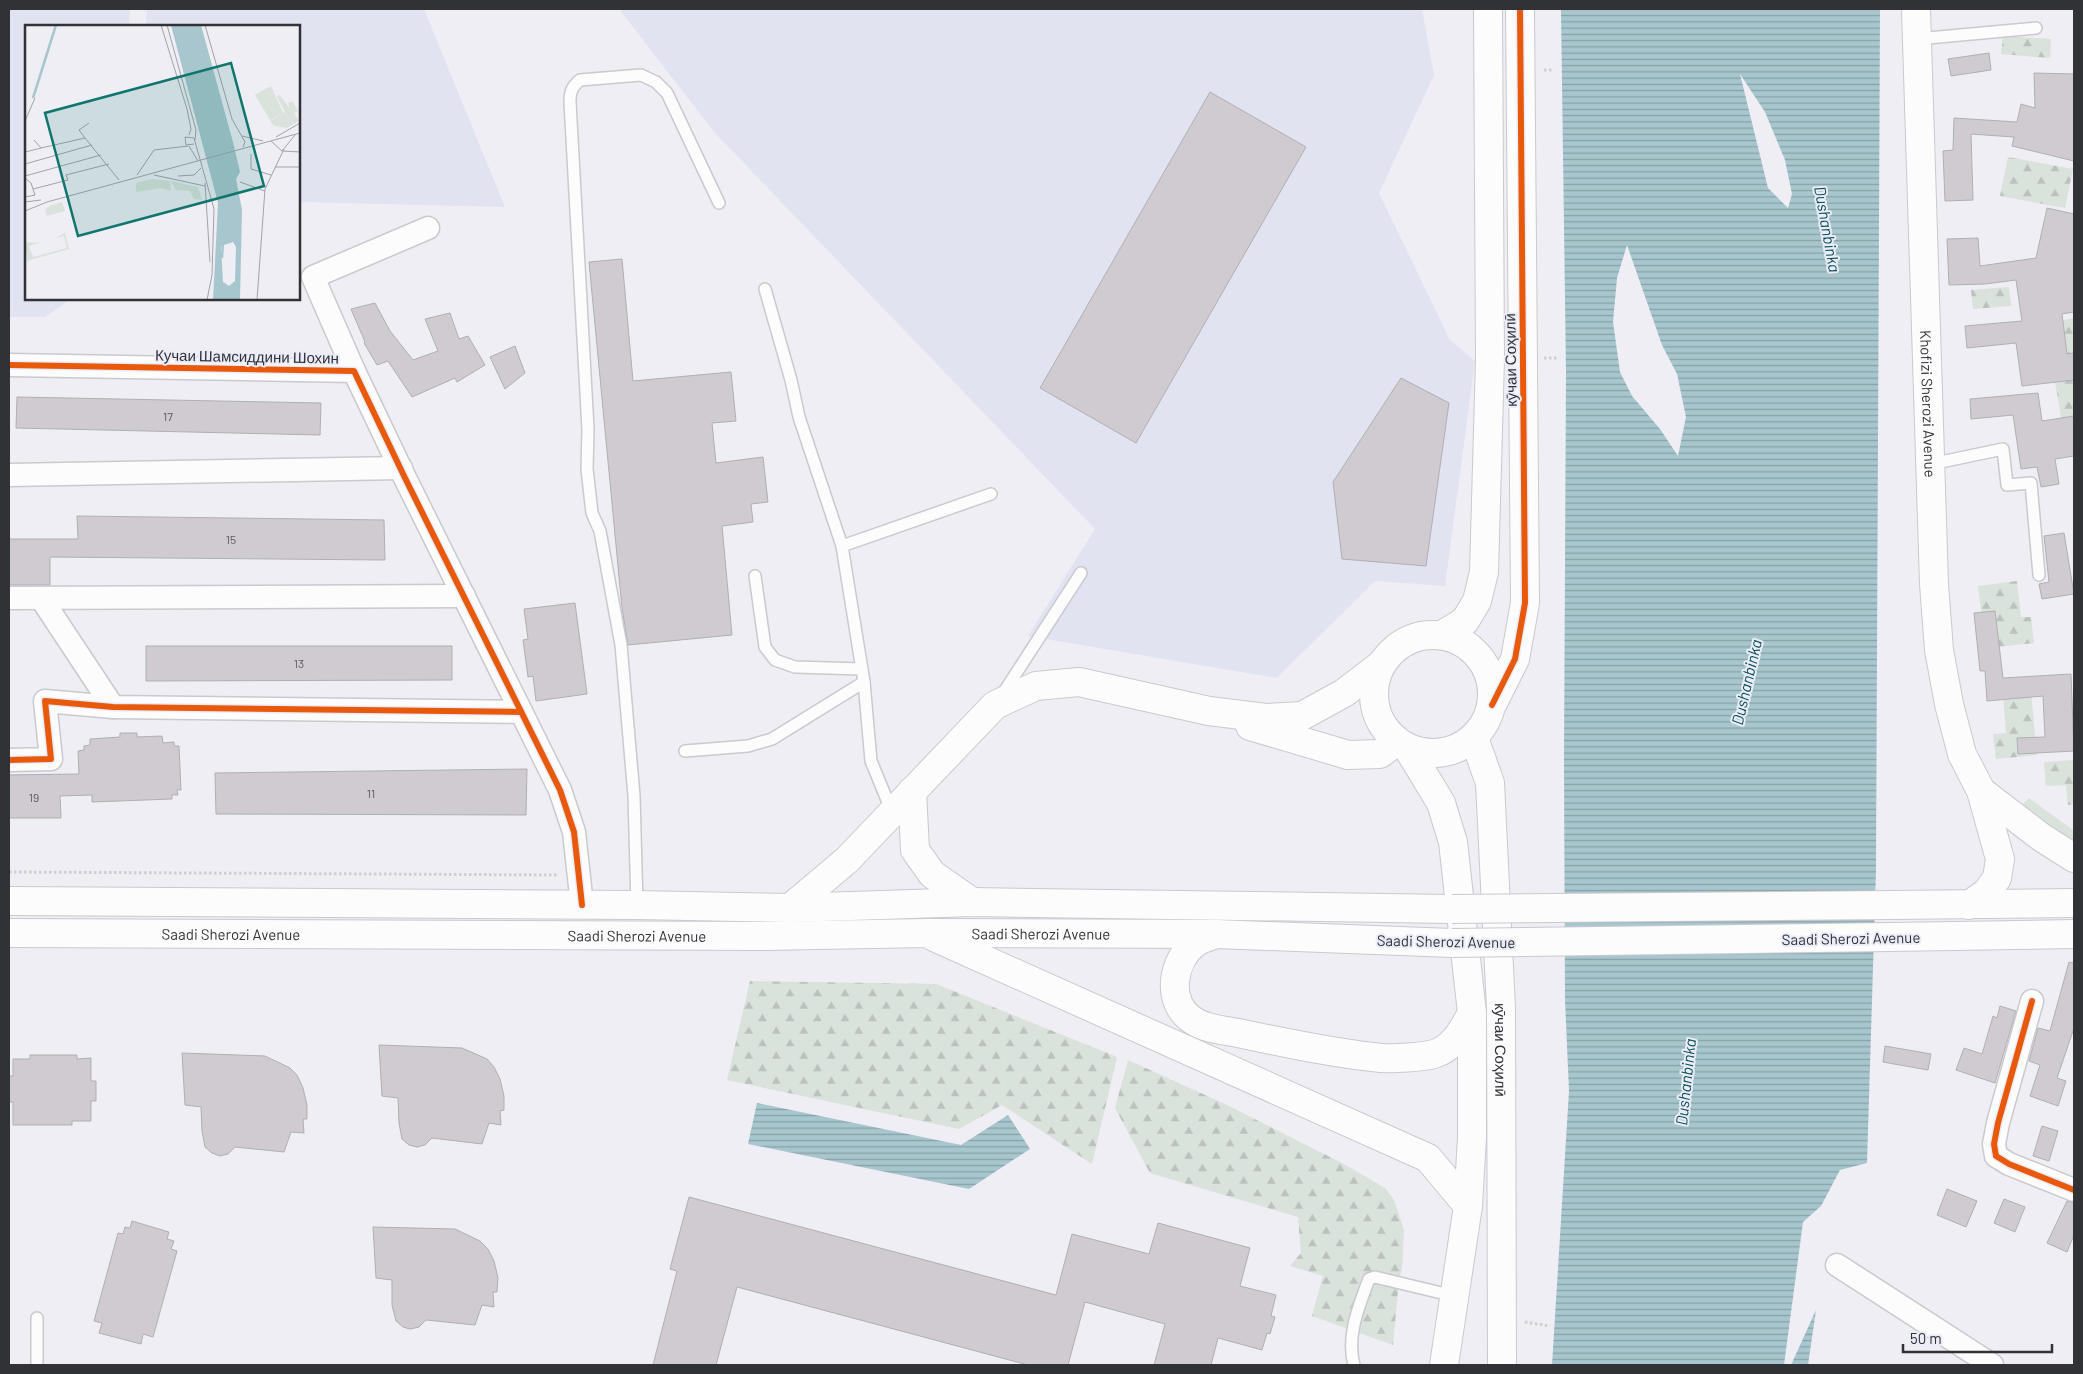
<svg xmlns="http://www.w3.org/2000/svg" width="2083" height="1374" font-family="Barlow,sans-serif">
  <defs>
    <pattern id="forest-firs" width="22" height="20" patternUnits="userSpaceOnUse" patternTransform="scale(1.25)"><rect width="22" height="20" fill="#d9e2db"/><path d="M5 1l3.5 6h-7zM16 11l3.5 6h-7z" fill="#bbc2bd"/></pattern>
    <pattern id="water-rules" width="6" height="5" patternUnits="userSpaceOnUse" patternTransform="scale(1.25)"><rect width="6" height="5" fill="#a7c6cd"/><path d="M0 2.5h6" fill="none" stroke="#89a1a7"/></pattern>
  </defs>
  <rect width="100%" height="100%" fill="#eeeef4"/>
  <g fill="#e1e3f0">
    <polygon points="9,9 130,9 129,26 26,26 26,299 71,299 45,317 9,317"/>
    <polygon points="147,9 424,9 505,207 299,202 299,26 146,26"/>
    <polygon points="619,9 1422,9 1434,75 1379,193 1450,340 1475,361 1445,586 1375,581 1277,678 1028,636 1095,529 715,133"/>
  </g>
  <polygon fill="#d9e2db" points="2029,798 2074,831 2074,842 2022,805"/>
  <g fill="url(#forest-firs)">
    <polygon points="2003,36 2051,39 2050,58 2001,54"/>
    <polygon points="2008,157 2073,169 2065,208 2000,196"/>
    <polygon points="2009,287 2011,306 1973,309 1971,290"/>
    <polygon points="2074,318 2074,355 2060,357 2054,322"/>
    <polygon points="2074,372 2074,420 2062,422 2054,376"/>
    <polygon points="2017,581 2021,617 2031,617 2034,643 1986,648 1978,586"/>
    <polygon points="2031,693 2037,755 1996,759 1993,734 2006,733 2003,695"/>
    <polygon points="2074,760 2074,804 2068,805 2066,785 2046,786 2044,762"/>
    <polygon points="750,981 936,984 1117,1057 1092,1164 1002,1105 959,1129 727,1080"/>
    <polygon points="1128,1060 1227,1105 1342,1163 1385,1188 1394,1200 1404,1230 1402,1269 1399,1280 1393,1345 1312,1316 1323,1276 1290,1266 1301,1253 1298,1217 1150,1173 1115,1108"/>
  </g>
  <g fill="url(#water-rules)" fill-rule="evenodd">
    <path d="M1561,9H1880L1876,871L1867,1163L1840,1170L1821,1206L1803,1222L1784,1365H1552L1569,1091L1565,1000L1564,763L1566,371ZM1740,74L1765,112L1785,160L1792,194L1788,208L1768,188ZM1627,245L1662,345L1677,374L1686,417L1678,456L1660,429L1632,396L1620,372L1613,322L1617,278Z"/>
    <polygon points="757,1103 961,1145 1008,1115 1030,1149 969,1189 748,1144"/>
    <polygon points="1816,1310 1808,1365 1791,1365"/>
  </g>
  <g fill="#d0cad1" stroke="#b0afb3">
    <polygon points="1989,53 1991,70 1951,76 1948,59"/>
    <polygon points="2034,73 2074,74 2074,161 2012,146 2014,137 1971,134 1973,200 1945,201 1943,151 1953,150 1954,118 2017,122 2021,104 2035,108"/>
    <polygon points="1210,92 1306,147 1136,443 1040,388"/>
    <polygon points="2047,208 2074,214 2074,312 2062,314 2067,354 2074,353 2074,380 2022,386 2016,343 1967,348 1965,326 2022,321 2016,280 1985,284 1949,285 1947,239 1978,238 1980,266 2036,258"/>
    <polygon points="622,259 633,381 731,372 736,421 712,423 716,463 763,457 768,502 751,504 753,522 722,526 732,635 628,645 622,608 589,262"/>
    <polygon points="375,303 390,331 413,360 438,351 425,319 450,313 459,339 468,336 485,365 457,382 455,378 412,397 388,361 377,365 364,343 365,342 351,309"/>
    <polygon points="515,346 525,373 505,389 490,357"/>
    <polygon points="1401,378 1449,403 1426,566 1342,559 1333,482"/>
    <polygon points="2038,393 2042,421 2074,416 2074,456 2055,459 2059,484 2041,487 2037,467 2021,469 2013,415 1971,419 1970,399"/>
    <polygon points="17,397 321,403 320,435 16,428"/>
    <polygon points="77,516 384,520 385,560 50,557 50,585 9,585 9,539 78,539"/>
    <polygon points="2064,533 2074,594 2042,599 2039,584 2049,582 2044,536"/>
    <polygon points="575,603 587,694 536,701 533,676 528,677 523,640 528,639 524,609"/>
    <polygon points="1995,611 2003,678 2071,674 2074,751 2018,754 2017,738 2045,737 2043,696 1987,701 1985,671 1980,671 1974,613"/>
    <polygon points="146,646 452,646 452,680 146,681"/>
    <polygon points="120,733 137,733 137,737 162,736 163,743 174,742 174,746 179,746 181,790 177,790 178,795 172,795 172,799 92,802 92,795 60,796 61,818 9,818 9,775 79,774 78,751 84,750 84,746 90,745 90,739 120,737"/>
    <polygon points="527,769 526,815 216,814 215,773"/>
    <polygon points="2069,962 2074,963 2074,1028 2057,1078 2066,1081 2058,1106 2030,1096 2040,1065 2029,1061 2038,1028 2050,1031"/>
    <polygon points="2000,1006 2016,1011 1995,1083 1956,1070 1964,1048 1982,1054 1993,1016 1997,1018"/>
    <polygon points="379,1045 462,1048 487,1059 494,1067 500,1079 504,1096 504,1110 500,1111 501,1125 489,1123 482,1144 432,1138 425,1145 417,1147 409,1145 402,1139 399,1123 398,1098 382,1096"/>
    <polygon points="1885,1046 1931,1054 1928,1070 1883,1062"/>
    <polygon points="182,1053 265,1056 290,1068 297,1075 303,1088 307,1105 307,1119 303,1119 304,1133 291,1132 284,1152 235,1147 228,1154 220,1156 212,1153 205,1147 202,1131 201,1107 185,1105"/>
    <polygon points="30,1055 77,1055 77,1059 91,1058 91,1081 96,1081 96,1101 91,1101 91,1121 72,1121 72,1125 13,1125 13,1102 9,1102 9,1076 13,1076 13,1059 30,1059"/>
    <polygon points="2042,1126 2058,1131 2049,1161 2033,1156"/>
    <polygon points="1947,1189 1977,1201 1966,1227 1937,1215"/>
    <polygon points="689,1197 1056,1295 1072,1234 1149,1254 1158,1223 1250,1248 1240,1286 1276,1295 1271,1316 1275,1317 1270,1334 1267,1333 1262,1350 1218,1338 1211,1365 1154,1365 1165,1324 1085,1302 1068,1365 1028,1365 737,1287 716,1365 653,1365 677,1271 670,1269"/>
    <polygon points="2004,1199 2025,1207 2015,1232 1994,1223"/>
    <polygon points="2067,1201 2074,1203 2074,1235 2067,1252 2047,1243"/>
    <polygon points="132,1221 169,1232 167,1239 174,1241 171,1249 177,1251 153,1337 143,1334 141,1344 99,1333 102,1323 94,1321 118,1233 123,1234 125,1227 130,1228"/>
    <polygon points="373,1227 455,1229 480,1241 488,1249 494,1261 498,1278 497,1292 493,1292 494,1307 482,1305 475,1325 426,1320 419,1327 410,1329 403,1327 396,1321 392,1305 392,1280 376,1278"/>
  </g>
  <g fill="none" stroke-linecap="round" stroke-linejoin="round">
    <defs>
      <g id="lane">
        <polyline points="1917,39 2036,28"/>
        <polyline points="765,289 791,380 799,417 842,546 864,682 871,761 892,812"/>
        <polyline points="1931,464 2003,449 2007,485 2031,483 2039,575"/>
        <polyline points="842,546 991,494"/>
        <polyline points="755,576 765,647 775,660 795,667 862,669"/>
        <polyline points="1002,695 1081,573"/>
        <polyline points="685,751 748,746 772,739 864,682"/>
        <path d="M637,905L634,796L621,645L600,531L592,513L587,469L588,429L570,102C570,91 572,87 580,80L641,75L656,82L667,93L719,203"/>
        <polyline points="37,1365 37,1318"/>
        <path d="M1354,1365C1346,1336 1359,1306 1369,1279L1375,1277L1454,1296"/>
      </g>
      <g id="street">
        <polyline points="9,365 354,371 405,478 560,790 574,832 582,905"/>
        <polyline points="354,371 313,277 428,228"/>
        <polyline points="9,475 401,468"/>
        <polyline points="9,598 464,596"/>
        <polyline points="41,598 113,707"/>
        <polyline points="9,760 51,759 45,701 113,707 521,712"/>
        <polyline points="2032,1001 1998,1123 1994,1144 1996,1156 2009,1164 2074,1190"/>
        <polyline points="1837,1265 1992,1365"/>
      </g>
      <g id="secondary">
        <path id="s1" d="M1916,9L1934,584L1939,650L1949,704L1962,754L1981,791L2000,859L1997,878L1987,892L1969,905"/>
        <polyline points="1442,635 1465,621 1477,601 1484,572 1490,359 1488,9"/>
        <circle cx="1433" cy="694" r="59"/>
        <polyline points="1492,705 1515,659 1525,603 1520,9"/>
        <path id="s2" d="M1474,738L1490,783L1501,1008L1502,1365"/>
        <polyline points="1407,747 1441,803 1453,842 1472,1013 1472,1137 1468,1206 1444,1365"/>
        <polyline points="1981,791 2041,837 2074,858"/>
      </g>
      <g id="highway">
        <polyline points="1250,726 1348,755 1380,754 1397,741"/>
        <polyline points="912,791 915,850 932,874 972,902"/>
        <polyline points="9,901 637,905 790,908 972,902 1452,909"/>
        <polyline points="1889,905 2074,903"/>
        <polyline points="790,908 847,860 995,705 1036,686 1079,682 1209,711 1266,718 1302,716 1344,693 1382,664"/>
        <path id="s3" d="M9,933L766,936L926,933L1216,934L1452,943"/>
        <path d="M1216,934C1209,937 1200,939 1195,943C1172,961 1166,1001 1191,1019C1204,1029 1223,1030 1238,1033C1285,1043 1333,1053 1381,1058C1392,1059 1424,1057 1434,1054C1454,1048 1463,1029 1472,1013"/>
        <polyline points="934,937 1428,1158 1468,1206"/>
        <polyline points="1890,937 2074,934"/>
      </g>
    </defs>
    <use href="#lane" stroke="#c9c9ce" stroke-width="14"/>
    <use href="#street" stroke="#c9c9ce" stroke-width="25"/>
    <use href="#secondary" stroke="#c9c9ce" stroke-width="30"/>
    <use href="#highway" stroke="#c9c9ce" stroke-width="30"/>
    <g stroke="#cfcfd2" stroke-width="3" stroke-dasharray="2.5 2.5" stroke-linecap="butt">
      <polyline points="1544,70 1554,70"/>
      <polyline points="1544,358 1557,358"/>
      <polyline points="9,872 558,875"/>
      <polyline points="1525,1322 1550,1326"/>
    </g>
    <use href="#lane" stroke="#fcfcfd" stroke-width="11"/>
    <use href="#street" stroke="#fcfcfd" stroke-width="22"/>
    <use href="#secondary" stroke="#fcfcfd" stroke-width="28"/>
    <use href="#highway" stroke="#fcfcfd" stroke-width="28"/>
    <defs>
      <g id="highway-bridge">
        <polyline points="1452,909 1889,905"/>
        <polyline points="1452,943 1890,937"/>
      </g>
    </defs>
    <use href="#highway-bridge" stroke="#c9c9ce" stroke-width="30" stroke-linecap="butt"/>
    <use href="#highway-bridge" stroke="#fcfcfd" stroke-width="28"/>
    <defs>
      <g id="cycleway">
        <polyline points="9,365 354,371 405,478 560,790 574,832 582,905"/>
        <polyline points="1492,705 1515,659 1525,603 1520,9"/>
        <polyline points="9,760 51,759 45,701 113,707 521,712"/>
        <polyline points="2032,1001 1998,1123 1994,1144 1996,1156 2009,1164 2074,1190"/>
      </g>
    </defs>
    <use href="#cycleway" stroke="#eaecf8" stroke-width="9"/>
    <use href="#cycleway" stroke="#e8590c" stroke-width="6"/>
  </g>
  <g text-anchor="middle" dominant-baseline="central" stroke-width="4" stroke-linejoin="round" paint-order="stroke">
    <g font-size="12" fill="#59585d">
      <text x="168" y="416">17</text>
      <text x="231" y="539">15</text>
      <text x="299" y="663">13</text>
      <text x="371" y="793">11</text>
      <text x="34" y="797">19</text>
    </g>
    <g font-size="15" fill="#313236" stroke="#eaecf8">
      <text transform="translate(247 356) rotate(1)">Кучаи Шамсиддини Шохин</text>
      <text transform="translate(1510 360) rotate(-91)">кӯчаи Соҳилӣ</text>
      <text stroke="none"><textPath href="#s1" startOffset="395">Khofizi Sherozi Avenue</textPath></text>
      <text stroke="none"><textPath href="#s3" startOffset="1032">Saadi Sherozi Avenue</textPath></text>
      <text stroke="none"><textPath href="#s3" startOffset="222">Saadi Sherozi Avenue</textPath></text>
      <text stroke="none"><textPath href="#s3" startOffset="628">Saadi Sherozi Avenue</textPath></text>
      <text transform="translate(1851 938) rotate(-1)">Saadi Sherozi Avenue</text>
      <text transform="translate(1446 941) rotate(1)">Saadi Sherozi Avenue</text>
      <text stroke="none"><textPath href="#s2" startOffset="315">кӯчаи Соҳилӣ</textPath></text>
    </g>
    <g font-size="16" font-style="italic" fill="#0a4f57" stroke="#eaecf8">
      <text transform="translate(1828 229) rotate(80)">Dushanbinka</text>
      <text transform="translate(1746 682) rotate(-77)">Dushanbinka</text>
      <text transform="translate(1685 1082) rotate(-84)">Dushanbinka</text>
    </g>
  </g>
  <g transform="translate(25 25)">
    <rect width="275" height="275" fill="#eeeef4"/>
    <path d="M246,61L258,88L245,95L230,70ZM37,177L40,186L22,191L20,185L24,181Z" fill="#d9e2db"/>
    <path d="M255,70L265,84L263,78L267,76L273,86L269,88L274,96L262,103L250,101L245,96L260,87L252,72ZM127,154L145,156L146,166L136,163L111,167V158ZM146,156L173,162L177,175L169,174L165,166L151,165ZM40,208L44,224L2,236L0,217L14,218L4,221L8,232L42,223L39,211L30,213Z" fill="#d9e2db"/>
    <path d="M146,0H176L209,121L215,147L211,154L217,185L215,275H188L193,178ZM208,217L211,222L210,256L204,261L198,257L196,221Z" fill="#a7c6cd" fill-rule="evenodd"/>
    <path fill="none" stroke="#a7c6cd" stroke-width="2.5" d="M8,73L31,0M197,233L198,217"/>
    <path fill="none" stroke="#a2a3a8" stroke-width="1" d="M136,0L162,84L166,104L164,110M142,0L171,105L170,115M180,0L207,94L220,117L218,122M0,96L10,73M217,111L238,116M251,112L275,98M60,113L54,105L64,98M9,115L16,123L60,113L94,155M246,116L257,126L270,110M169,119L161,120L160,112L169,113L189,184L187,250L182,275M164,121L173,136M257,126L275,127M0,127L16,123M226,129V144L246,150M0,139L67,120M250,142H275M112,150L129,125L163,121M129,150L180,161M0,151L76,130M153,151L169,150L176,143M0,153L6,158L10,170L0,172M215,157L240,166M180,158L185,237M8,164L43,155L41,150L84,139M0,177L16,175M0,186L22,177L275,108M232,275L240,164L259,124"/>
    <path fill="#0f766e" fill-opacity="0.15" stroke="#0f766e" stroke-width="2.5" d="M206,38L239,161L53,211L20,88Z"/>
    <rect width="275" height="275" fill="none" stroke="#313236" stroke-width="2.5"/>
  </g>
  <rect width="2083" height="1374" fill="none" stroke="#313236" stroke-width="20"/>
  <path d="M1903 1344v8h149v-8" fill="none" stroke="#313236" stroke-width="2.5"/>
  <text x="1910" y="1344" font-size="15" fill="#313236" stroke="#eaecf8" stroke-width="4" paint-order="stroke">50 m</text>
</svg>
